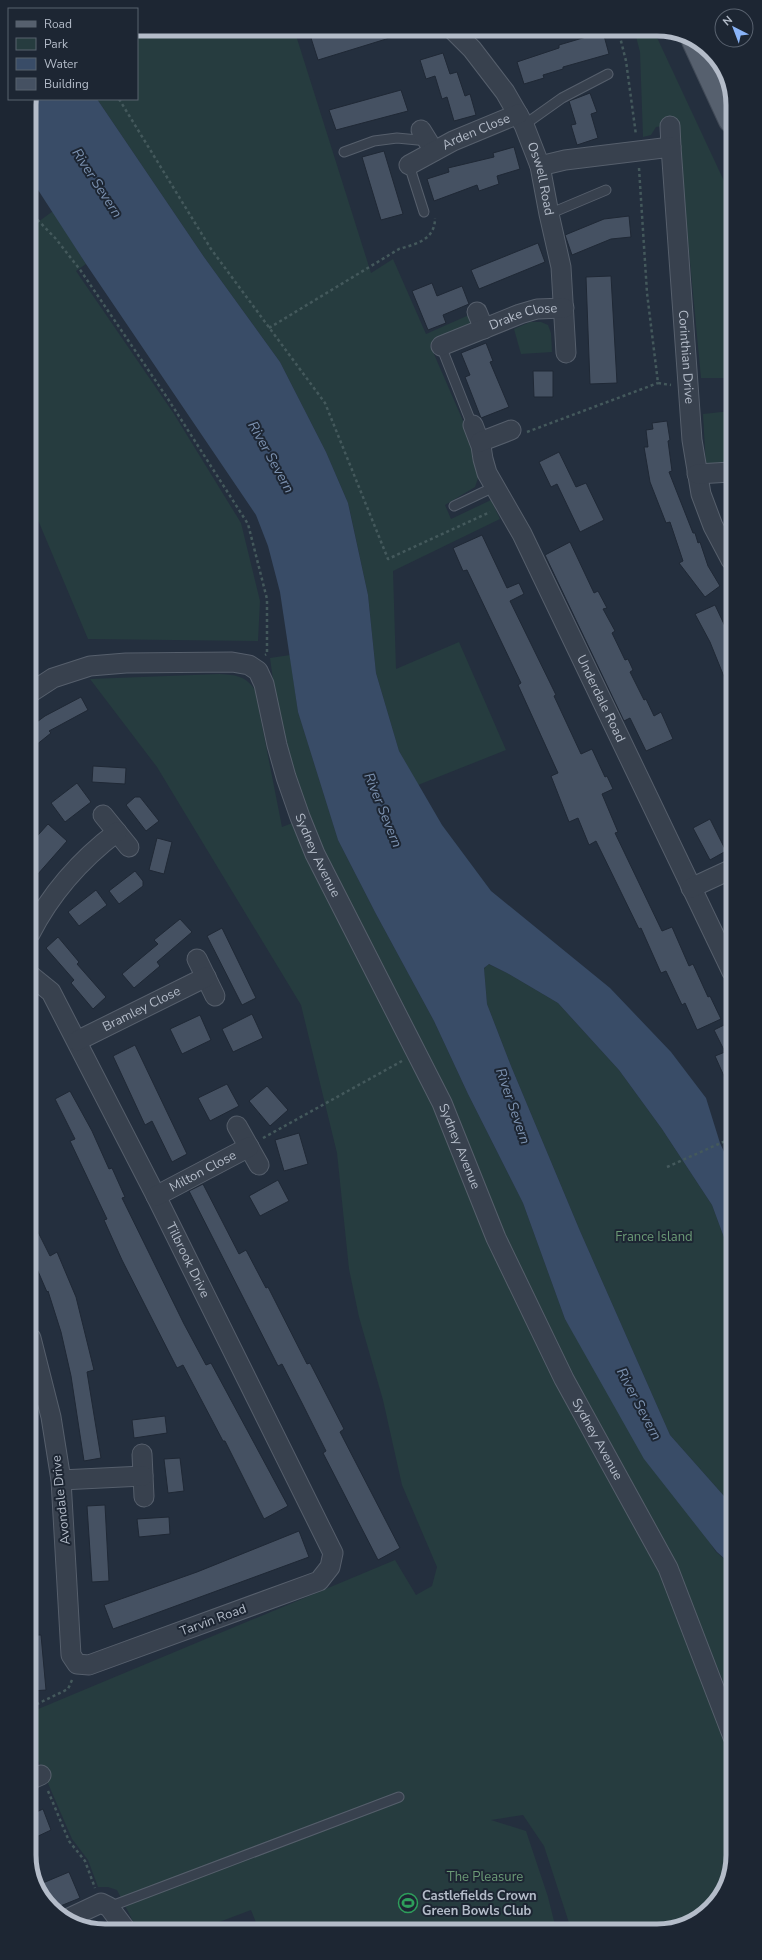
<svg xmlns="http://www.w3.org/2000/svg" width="762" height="1960" font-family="'Nunito Sans',sans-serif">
  <rect width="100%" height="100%" fill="#242f3e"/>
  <g fill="#263c3f">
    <polygon points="137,29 294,29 371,273 393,259 426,334 469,315 470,323 465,331 430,345 474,446 481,469 475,487 445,505 451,519 491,500 500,519 393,571 396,669 459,642 506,750 418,785 399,751 376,673 368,595 351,516 348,503 326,452 280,362 204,257 97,99 137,99"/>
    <polygon points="634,29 653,29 731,196 731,378 701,378 677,124 656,127 651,135 643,137 640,52"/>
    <polygon points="53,211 86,264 76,271 174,414 241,523 260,601 258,641 88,639 30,501 29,227 30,228"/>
    <polygon points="530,322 541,322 548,325 551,333 552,352 521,354 514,329"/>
    <polygon points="731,411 731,464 706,467 703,414"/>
    <polygon points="290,655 298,712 338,840 376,914 434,1021 468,1094 523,1203 565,1319 716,1552 733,1566 733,1705 691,1604 570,1375 316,839 293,774 278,716 270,658"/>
    <path d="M220,674C236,675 246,676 255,690L282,827L295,822L439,1104L568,1405L662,1577L733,1757V1855L717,1901L677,1928L571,1929L544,1846L523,1815L491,1820L526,1831L548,1897L556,1929L259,1930L251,1910L198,1930L138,1931L117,1890L108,1887H98L88,1860L72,1839L31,1744V1712L395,1560L416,1595L432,1586L437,1567L402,1485L383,1400L359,1317L349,1269L337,1153L301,1005L157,767L90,679Z"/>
    <polygon points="488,964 507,973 558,1003 619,1070 662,1129 712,1205 732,1259 732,1501 724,1496 670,1435 580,1231 511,1066 487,1004 484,969"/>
  </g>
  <polygon fill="#394c67" points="30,99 97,99 204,257 280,362 326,452 348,503 368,595 376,673 399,751 442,825 491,891 610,988 671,1052 706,1098 720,1143 732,1169 732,1259 712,1205 662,1129 619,1070 558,1003 507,973 489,964 484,968 487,1004 511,1066 580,1231 670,1435 724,1496 732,1501 733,1566 717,1552 644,1459 565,1319 523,1203 468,1094 434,1021 376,914 338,840 298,712 280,592 268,546 256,515 86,264 29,176"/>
  <g fill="#455162" stroke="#1f2835">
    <polygon points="340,29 409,29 409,32 318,60 311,38"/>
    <polygon points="603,32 609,54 563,67 563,69 543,75 544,78 524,84 517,62 559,48 559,45"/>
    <polygon points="443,53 450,74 457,72 465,96 470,94 476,115 454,121 447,97 442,99 435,76 426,79 420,60"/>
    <polygon points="401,90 408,111 336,130 329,110"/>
    <polygon points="590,93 597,112 591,114 598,138 577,145 571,125 576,124 569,101"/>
    <polygon points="514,147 520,169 497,176 499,184 479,191 477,185 434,201 427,179 449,172 448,168 494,157 493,153"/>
    <polygon points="384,151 403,214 381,220 362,157"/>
    <polygon points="629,216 631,237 611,239 572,255 565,235 604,219"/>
    <polygon points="538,243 545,262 479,289 471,270"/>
    <polygon points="611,276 617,383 590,384 586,277"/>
    <polygon points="432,283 437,296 462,286 469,304 443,315 446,323 428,330 412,291"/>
    <polygon points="486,343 493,361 490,362 509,407 481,418 465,377 470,375 461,353"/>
    <polygon points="533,371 553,371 553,397 534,397"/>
    <polygon points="667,421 670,440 668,441 672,471 669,472 693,533 695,533 698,543 700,542 708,566 720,586 705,597 679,563 683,561 670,522 666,523 650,482 644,447 648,447 646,430 653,429 652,423"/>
    <polygon points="559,452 576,487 586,483 604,520 580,532 557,484 551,487 539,462"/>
    <polygon points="482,535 507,588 519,583 524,594 510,601 556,695 554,696 581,754 592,749 605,777 607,776 613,789 602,794 618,832 615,833 662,931 672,927 689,966 693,964 708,997 710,996 721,1019 697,1030 685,1003 682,1005 666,971 661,973 641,928 639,929 596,841 589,845 578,818 569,822 551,776 558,773 518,685 521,683 467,570 463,571 453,548"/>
    <polygon points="570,542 594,593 598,591 607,608 603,609 615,631 612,633 625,660 628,659 633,670 630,672 644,700 646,699 654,716 661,712 673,739 646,751 630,718 624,721 545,555"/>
    <polygon points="715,605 731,639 731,694 710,642 695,614"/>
    <polygon points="81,697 88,710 49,731 51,733 30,750 30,727 45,716"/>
    <polygon points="93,766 126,768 125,784 92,782"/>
    <polygon points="77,783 91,802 65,822 51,803"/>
    <polygon points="135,797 140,797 159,821 146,831 126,805"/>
    <polygon points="710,819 726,851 710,860 693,828"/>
    <polygon points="48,824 67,841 30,883 30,844"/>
    <polygon points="157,838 172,842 164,874 149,870"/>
    <polygon points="135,871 143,881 143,886 119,904 109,891"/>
    <polygon points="96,890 107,905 79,926 68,912"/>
    <polygon points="180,919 192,932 157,962 160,966 134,988 122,974 158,944 154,940"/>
    <polygon points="222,928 256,998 242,1005 207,936"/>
    <polygon points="58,937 79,962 77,964 106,997 93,1009 71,983 74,980 46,948"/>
    <polygon points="252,1014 263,1038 233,1052 222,1029"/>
    <polygon points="200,1015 211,1040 182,1054 170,1029"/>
    <polygon points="732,1021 732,1094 715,1056 725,1052 714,1030"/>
    <polygon points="135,1045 187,1154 172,1162 152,1121 145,1125 113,1056"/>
    <polygon points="227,1084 239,1106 210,1121 198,1098"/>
    <polygon points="267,1086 288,1110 270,1126 249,1101"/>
    <polygon points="70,1091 92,1131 109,1169 112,1168 125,1197 122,1198 184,1324 206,1365 211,1363 288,1506 264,1519 225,1441 223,1441 183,1365 177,1368 122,1260 104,1220 107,1219 70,1141 75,1139 55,1099"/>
    <polygon points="299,1133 308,1164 284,1171 275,1140"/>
    <polygon points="278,1180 289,1201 260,1216 249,1196"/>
    <polygon points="203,1184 239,1254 246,1250 266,1288 268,1287 307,1364 310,1363 344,1429 340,1432 400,1548 378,1560 323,1453 326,1451 302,1403 282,1364 278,1366 189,1191"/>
    <polygon points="31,1218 50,1256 57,1252 76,1297 94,1370 87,1372 101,1458 84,1461 71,1376 61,1332 48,1291 47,1292 31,1255"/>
    <polygon points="165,1416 167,1433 134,1438 132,1420"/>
    <polygon points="180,1458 184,1491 168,1493 164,1459"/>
    <polygon points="105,1505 109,1581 92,1582 87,1506"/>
    <polygon points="169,1517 170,1534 139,1537 137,1519"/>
    <polygon points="299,1531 309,1557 113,1629 104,1605 197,1572"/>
    <polygon points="31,1635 41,1635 46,1690 31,1691"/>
    <polygon points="43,1809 51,1830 32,1839 32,1814"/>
    <polygon points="69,1872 80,1898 53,1909 38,1885"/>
  </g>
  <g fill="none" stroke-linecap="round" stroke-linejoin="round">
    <defs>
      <g id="service">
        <polyline points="524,125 562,98 608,74"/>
        <polyline points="344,152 374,141 397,138 428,141"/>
        <polyline points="409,165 424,212"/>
        <polyline points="549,214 606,190"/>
        <polyline points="441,346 469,417"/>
        <polyline points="454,506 494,487"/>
        <polyline points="109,1907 399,1797"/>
      </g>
      <g id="minor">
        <path id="s1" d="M452,29L472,49L505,92L524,125L540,166L549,214L561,267L566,353"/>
        <polyline points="670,126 671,147"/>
        <polyline points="421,130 434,151"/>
        <path id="s2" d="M409,165L453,141L518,114"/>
        <path id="s3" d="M540,166L565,160L671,147L692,440L701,494L713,526L731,560"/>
        <polyline points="477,312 484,329"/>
        <path id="s4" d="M441,346L520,314L537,309L564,308"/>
        <path id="s5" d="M473,425L481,446L483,459L487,473L522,534L732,972"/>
        <polyline points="480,442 511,430"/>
        <polyline points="697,474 731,472"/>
        <path id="s6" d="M30,693L53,678L90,666L126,663L232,662L249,665L258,671L264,684L277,745L286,777L300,817L315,854L442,1103L496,1238L564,1379L668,1568L733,1737"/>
        <polyline points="103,815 129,847"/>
        <polyline points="691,888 732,869"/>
        <path d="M30,934C51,893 80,860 117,832"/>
        <polyline points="197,959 215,996"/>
        <path id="s7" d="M30,975L51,992L156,1196L333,1553L330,1567L319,1581L89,1665L77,1664L71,1655L61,1480L51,1417L31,1338"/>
        <path id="s8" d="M77,1041L206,977"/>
        <polyline points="237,1126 259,1165"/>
        <path id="s9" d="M156,1196L249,1147"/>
        <polyline points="142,1454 144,1497"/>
        <polyline points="61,1480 143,1476"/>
        <polyline points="32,1779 41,1775"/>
        <polyline points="69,1918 101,1903 109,1907 127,1931"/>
      </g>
      <polyline id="primary" points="693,41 730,121"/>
    </defs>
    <use href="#service" stroke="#565f6c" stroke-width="11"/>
    <use href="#minor" stroke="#565f6c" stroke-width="21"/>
    <use href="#primary" stroke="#414a57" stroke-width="24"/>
    <g stroke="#44595c" stroke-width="2.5" stroke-dasharray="3 3" stroke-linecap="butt">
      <polyline points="618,29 626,61 636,135"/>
      <polyline points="119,99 211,249 325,403 388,559 490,512"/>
      <polyline points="725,139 730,150"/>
      <polyline points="639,168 647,293 658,383 671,385"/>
      <polyline points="29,211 56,239 81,271 168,399 248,524 267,599 267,654 265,655"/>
      <path d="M269,328L399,249C416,244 435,240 435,218"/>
      <polyline points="527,432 658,383"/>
      <polyline points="263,1138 402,1061"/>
      <polyline points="667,1167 732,1138"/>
      <polyline points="31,1707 68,1689 72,1680"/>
      <polyline points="31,1751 35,1760"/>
      <polyline points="48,1791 69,1841 85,1861 95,1888"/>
    </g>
    <use href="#service" stroke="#38414e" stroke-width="9"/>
    <use href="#minor" stroke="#38414e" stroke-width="19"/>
    <use href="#primary" stroke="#56606e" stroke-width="22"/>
  </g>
  <defs>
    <symbol id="stadium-ring" viewBox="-11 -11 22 22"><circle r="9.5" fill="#1d2633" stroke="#2e9e5b" stroke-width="1.5"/><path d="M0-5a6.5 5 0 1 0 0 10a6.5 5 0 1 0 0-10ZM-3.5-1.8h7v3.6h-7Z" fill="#2e9e5b"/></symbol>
  </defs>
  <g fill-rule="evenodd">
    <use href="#stadium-ring" x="397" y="1892" width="22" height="22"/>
  </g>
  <g text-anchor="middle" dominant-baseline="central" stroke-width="4" stroke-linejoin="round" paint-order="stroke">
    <g font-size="13" fill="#b4bcc9" stroke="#1d2633">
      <text stroke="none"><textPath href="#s2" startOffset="75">Arden Close</textPath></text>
      <text stroke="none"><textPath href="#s1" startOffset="177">Oswell Road</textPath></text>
      <text stroke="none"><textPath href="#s4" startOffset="88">Drake Close</textPath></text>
      <text stroke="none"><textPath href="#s3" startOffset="343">Corinthian Drive</textPath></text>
      <text stroke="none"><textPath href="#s5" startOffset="303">Underdale Road</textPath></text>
      <text stroke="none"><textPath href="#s6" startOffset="431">Sydney Avenue</textPath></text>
      <text stroke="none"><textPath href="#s8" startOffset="72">Bramley Close</textPath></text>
      <text stroke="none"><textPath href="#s6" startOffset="755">Sydney Avenue</textPath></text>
      <text stroke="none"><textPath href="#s9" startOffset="53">Milton Close</textPath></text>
      <text stroke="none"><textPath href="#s7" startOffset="328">Tilbrook Drive</textPath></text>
      <text stroke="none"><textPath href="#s6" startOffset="1079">Sydney Avenue</textPath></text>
      <text transform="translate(61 1500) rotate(-96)">Avondale Drive</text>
      <text transform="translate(213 1620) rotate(-20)">Tarvin Road</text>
    </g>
    <g font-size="13" fill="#6b9a76" stroke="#1d2633">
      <text x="654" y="1237">France Island</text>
      <text x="485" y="1877">The Pleasure</text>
    </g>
    <g font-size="13" font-weight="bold" fill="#b4bcc9" stroke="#1d2633" text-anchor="start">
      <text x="422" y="1896">Castlefields Crown<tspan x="422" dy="15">Green Bowls Club</tspan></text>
    </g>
    <g font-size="14" font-style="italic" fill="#7c92b1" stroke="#1d2633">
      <text transform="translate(97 183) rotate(57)">River Severn</text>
      <text transform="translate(271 457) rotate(61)">River Severn</text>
      <text transform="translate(383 810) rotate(68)">River Severn</text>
      <text transform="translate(513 1106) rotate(71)">River Severn</text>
      <text transform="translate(639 1404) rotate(62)">River Severn</text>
    </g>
  </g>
  <path d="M0 0H762V1960H0ZM105 36H657A69 69 0 0 1 726 105V1855A69 69 0 0 1 657 1924H105A69 69 0 0 1 36 1855V105A69 69 0 0 1 105 36Z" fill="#1d2633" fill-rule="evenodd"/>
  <path fill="none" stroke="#b4bcc9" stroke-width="5" d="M105 36H657A69 69 0 0 1 726 105V1855A69 69 0 0 1 657 1924H105A69 69 0 0 1 36 1855V105A69 69 0 0 1 105 36Z"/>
  <rect x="8" y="8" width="130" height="92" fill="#1d2633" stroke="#59626f"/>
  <rect x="16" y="21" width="20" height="6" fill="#56606e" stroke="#59626f"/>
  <text x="44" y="28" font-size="12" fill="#b4bcc9">Road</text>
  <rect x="16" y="38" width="20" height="12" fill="#263c3f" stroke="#59626f"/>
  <text x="44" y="48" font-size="12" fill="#b4bcc9">Park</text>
  <rect x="16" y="58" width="20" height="12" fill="#394c67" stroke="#59626f"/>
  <text x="44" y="68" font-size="12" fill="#b4bcc9">Water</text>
  <rect x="16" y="78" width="20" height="12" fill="#455162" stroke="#59626f"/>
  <text x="44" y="88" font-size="12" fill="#b4bcc9">Building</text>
  <g transform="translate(734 28) rotate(318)"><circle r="19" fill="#1d2633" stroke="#59626f"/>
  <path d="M0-3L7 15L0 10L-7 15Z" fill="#8ab4f8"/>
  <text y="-6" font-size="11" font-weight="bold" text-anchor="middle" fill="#b4bcc9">N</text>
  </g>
</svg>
